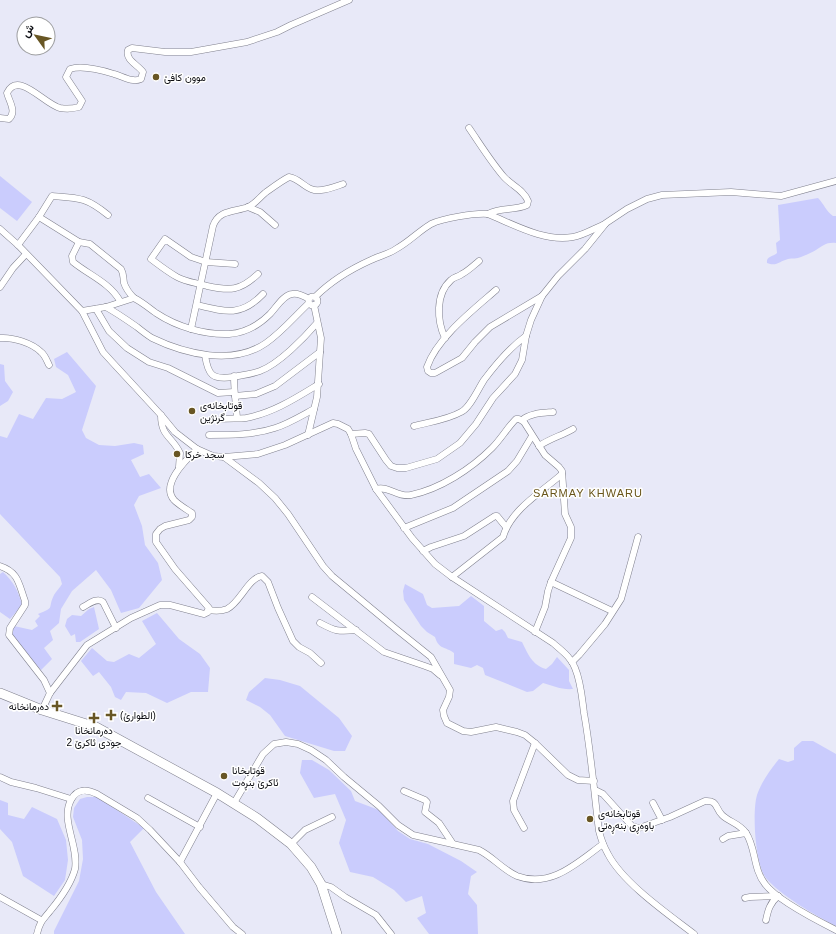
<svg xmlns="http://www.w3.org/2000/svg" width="836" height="934" font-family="Helvetica,Vazirmatn,sans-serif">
  <rect width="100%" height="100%" fill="#e8e9f8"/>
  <g fill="#caccfd">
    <polygon points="0,176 32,202 17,221 0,208"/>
    <path d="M818,198C824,204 826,211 833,216H836V243C826,242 823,246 816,250C811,253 806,255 801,257C797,259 792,258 788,259C780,261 776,267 767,263C766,256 773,257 777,253L776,243L780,240L778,205Z"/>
    <path d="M67,352L96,386L82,430L86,438L99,445L115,446L134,443L143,445L144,454L131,460L140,477L149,474L161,488L139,496L134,505L142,526L145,545L158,563L162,580L139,608L121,613L111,590L96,570L72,591L61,609L59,623L50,631L53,640L44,648L52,659L41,670L17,644L12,634L14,626L32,630L38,626L35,621L40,616L38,614C56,607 47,609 54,595C56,591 60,588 62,584L60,577L0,514V436L7,438L19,414L33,419L46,398L62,399L76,392L68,375L56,367L54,359Z"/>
    <polygon points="0,364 4,365 5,381 13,392 8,401 0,406"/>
    <path d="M3,572C13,581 19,592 22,605L10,619L0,612V574Z"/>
    <path d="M405,584L423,594L427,605L432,608L459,606L471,596L484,606V621L496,631L502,629L505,632L508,638L522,642C528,654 532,665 546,669L552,664L557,657L569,670V681L573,689C562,690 553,686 543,683L533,691L527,692L485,675L483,668L477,665L471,668L454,664V653C445,646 439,650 435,637L427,632L421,626L404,600L403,591Z"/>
    <polygon points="94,607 99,629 80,642 76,642 75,634 71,636 65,626 67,619 72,615 81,616 89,609"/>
    <polygon points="157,613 179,639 200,654 210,668 208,692 191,692 167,703 146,693 126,692 121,700 115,697 111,687 99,672 93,676 81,661 92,648 107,661 114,662 129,654 139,658 156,644 142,621"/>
    <polygon points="265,678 280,680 300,686 339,718 352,736 345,751 334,751 285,736 270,715 260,707 246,700 249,692"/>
    <path d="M802,741H813L836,754V926C816,916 780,895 766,878C755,864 752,812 757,795C762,781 770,770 779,759L788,762L794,760V748Z"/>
    <polygon points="302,760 312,760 329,770 351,791 355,801 379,810 398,831 410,839 428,844 461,861 477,872 471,876 468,894 477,905 478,934 429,934 417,918 426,913 422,896 406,902 394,890 373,877 350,872 339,843 346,820 335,794 314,798 300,773"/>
    <polygon points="87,797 97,797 144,828 130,842 156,892 185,934 54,934 54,931 79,881 83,859 82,840 73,817 74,808 80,799"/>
    <polygon points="0,800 8,803 8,815 24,819 32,807 57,819 66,840 68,860 65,880 54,896 23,876 12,842 0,829"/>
  </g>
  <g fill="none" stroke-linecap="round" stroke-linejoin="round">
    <defs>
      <g id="street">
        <path d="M0,118L9,119C17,112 9,101 7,93C18,70 44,104 60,108C66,109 72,109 79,107L82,101L66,77L70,69C82,65 101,70 114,74C122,76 132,83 141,79L143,72C138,65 125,60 128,50L132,48L165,52H191L247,42L277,32L291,25L349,0"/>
        <path d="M469,128C480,144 491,162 504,177C511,185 524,190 528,201L527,205C514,211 501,207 488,214"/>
        <polyline points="248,207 260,212 275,225"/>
        <path d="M39,217L79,242L90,244L121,269C124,274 123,277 124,283C126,289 129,293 134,298"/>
        <path d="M0,229L18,245L82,311L103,352L113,363L161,415L175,432L197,449L213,456L224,457L258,454L285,445L333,423L338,424L348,429L351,434L356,449L376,489L412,538L435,564L452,577L553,643C562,651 571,657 575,668C581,682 582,698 584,713C591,752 594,792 599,831C601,839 604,847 608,854C623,883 668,914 694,934"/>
        <path d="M79,242L72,256L73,262C89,275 110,283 120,301"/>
        <path d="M18,245L39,217L52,196C79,198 86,197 108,215"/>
        <path d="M235,264L206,262L191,257L165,239L151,259C159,265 168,272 177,277C186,282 197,283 207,286C230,291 240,291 258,274"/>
        <polyline points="0,287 13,268 26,254"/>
        <path d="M496,290C473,310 437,338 427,367L428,371L431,373H435L462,358L475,342L490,327L542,296"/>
        <circle cx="313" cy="301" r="4.5"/>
        <path d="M315,297C331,281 351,269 371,260C379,256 389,254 396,249C409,242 419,231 431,224C443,218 475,213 488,214C515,225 544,242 573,237C584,235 595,228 605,224"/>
        <path d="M197,305C225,312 241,317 263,294"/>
        <path d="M106,307C117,313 127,320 137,327C142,331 147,335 152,338C185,354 233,366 266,343C282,332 295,316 309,303"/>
        <polyline points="96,309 109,331 127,348 149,362 168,368 218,393 234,392"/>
        <path d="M82,311L106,307L134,298C142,302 149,308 156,313C177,327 205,335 229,334C244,333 259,325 270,314C276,308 283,295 292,294C298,293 304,296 309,299"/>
        <path d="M191,329L213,226C219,209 236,212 248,207C255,204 259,198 265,193C272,188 281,181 289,177C298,178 303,186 311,189C320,193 334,187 343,184"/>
        <path d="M0,338C13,337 32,343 41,352C45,355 47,361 49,365"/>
        <path d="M445,338C437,321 435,294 451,280C454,277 458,277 462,274C468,271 473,266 479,261"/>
        <path d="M205,355C208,375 212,380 233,377C242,375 252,374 260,371C279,364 304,338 317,323"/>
        <path d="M234,376C234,391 236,404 237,418"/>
        <polyline points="235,396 256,394 275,386 320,352"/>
        <path d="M161,415C161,437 172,436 180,453L179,467"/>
        <path d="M222,419C230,418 239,419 246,418C273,413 296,398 319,384"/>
        <path d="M522,420C531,413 542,413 553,412"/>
        <path d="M414,426C429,422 447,420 461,412C470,408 478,389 484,380C496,364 509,348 526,336"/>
        <polyline points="351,434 365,433 369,434 386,460 391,466 397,468 406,468 437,459 460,443 476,424 493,398 515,374 522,360 526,336 531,320 542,296 558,276 585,249 606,223 627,209 647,199 662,195 731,192 781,196 836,181"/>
        <path d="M209,435C231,435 254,435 275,428C288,424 301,416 314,409"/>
        <polyline points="308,435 317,397 320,352 321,338 314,305"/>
        <path d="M539,446C551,438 561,436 573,429"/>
        <polyline points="224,457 259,483 275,498 288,514 323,566 332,576 396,629 431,657 450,690 449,697 443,710 444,716 447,723 463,731 471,732 496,727 517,732 525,735 535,743 568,775 578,780 594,781"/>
        <path d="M376,489C388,485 398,498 411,495C440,489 471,469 492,448C501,439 507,428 516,419H519L524,422L545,455L559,467L562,471L565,514L571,527V538L551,582L548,591L545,607L535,632"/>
        <polyline points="404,528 453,508 508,471 517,461 532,436"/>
        <polyline points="423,551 431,547 464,536 495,516 497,516 506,527"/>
        <path d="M0,566C19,572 19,585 25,601V605L10,628L9,635L44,680L50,693"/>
        <path d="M452,577L503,537C511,509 542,492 562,474"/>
        <polyline points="551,582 612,611"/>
        <polyline points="312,597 384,652 425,666 433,669 440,675"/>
        <path d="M83,607C89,604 97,597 103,602L116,628"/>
        <path d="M208,610C214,611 222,611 227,609C240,603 248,578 262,576L268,582L278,608L293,641L299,647L310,653L321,663"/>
        <path d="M320,623C335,631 338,632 356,630"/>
        <polyline points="572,662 579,655 605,624 621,599 638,537"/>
        <path d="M42,710L50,693L87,645L131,618L160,605H170L204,614L208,612L209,608L175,569L156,542V534L160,529L165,526L189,520L192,517V513C186,509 179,505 174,500C160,484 187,459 197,449"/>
        <polyline points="0,777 11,782 36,788 71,799"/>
        <path d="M595,790L603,794L632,826L639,828L670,817L705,801C718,800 715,808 722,815C729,822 739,823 746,833C756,848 753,869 765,884C776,899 818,921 836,930"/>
        <polyline points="404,791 425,800 427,802 425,812 439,823 453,844"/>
        <polyline points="148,798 200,827"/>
        <path d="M234,803L263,754L274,744L286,742L298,744L311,750L326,760L344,777L379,806L398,825L413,835L479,850C493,857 503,870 517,876C551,889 578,862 603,844"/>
        <polyline points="653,803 662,820"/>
        <polyline points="524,828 514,810 513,801 535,743"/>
        <polyline points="723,839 728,836 746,833"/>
        <polyline points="291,844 305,830 332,817"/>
        <polyline points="180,862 217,793"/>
        <polyline points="321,884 331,887 345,897 376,915 391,934"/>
        <polyline points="0,897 41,920"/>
        <polyline points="745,898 750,897 778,896"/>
        <path d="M766,920C768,910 770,903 778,896"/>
        <path d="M37,934C40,921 43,920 50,911C60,899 71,884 75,869C79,846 60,820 71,800C77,788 87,789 97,794L137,818L150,830L180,862L199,887L233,927L242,934"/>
      </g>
      <polyline id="secondary" points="0,693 42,710 96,727 217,793 257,818 291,844 311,867 321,884 337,934"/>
    </defs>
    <use href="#street" stroke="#80818e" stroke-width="7"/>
    <use href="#secondary" stroke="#80818e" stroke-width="10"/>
    <use href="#street" stroke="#fff" stroke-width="6"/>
    <use href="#secondary" stroke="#fff" stroke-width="9"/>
  </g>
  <g fill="#685624" stroke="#fff" stroke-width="1.5">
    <circle cx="156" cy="77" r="4"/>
    <circle cx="192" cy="411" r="4"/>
    <circle cx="177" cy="454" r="4"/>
    <path d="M55 700h4v4h4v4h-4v4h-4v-4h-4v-4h4z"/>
    <path d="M109 709h4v4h4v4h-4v4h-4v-4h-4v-4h4z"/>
    <path d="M92 712h4v4h4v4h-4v4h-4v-4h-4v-4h4z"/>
    <circle cx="224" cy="776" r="4"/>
    <circle cx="590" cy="819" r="4"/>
  </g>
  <g text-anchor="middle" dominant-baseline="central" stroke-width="3" stroke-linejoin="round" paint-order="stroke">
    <g font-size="10" fill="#0b0c11" stroke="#fff" text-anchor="start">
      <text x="164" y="77">موون کافێ</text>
      <text x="200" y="405">قوتابخانەی<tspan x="200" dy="12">گرنژین</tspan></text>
      <text x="185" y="454">سجد خركا</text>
      <text x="49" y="706" text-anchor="end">دەرمانخانە</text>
      <text x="120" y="715">(الطوارئ)</text>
      <text x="94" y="730" text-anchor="middle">دەرمانخانا<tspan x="94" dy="12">جودی ئاکرێ 2</tspan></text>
      <text x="232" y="770">قوتابخانا<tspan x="232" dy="12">ئاکرێ بنڕەت</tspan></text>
      <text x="598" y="813">قوتابخانەی<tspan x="598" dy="12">باوەڕی بنەڕەتی</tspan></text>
    </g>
    <g font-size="11" letter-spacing="1" fill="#69551a" stroke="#fff">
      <text x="588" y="493">SARMAY KHWARU</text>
    </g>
  </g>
  <g transform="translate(36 36) rotate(303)"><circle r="19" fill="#ffffff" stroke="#9d9ea0"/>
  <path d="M0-3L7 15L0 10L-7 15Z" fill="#685624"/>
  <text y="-6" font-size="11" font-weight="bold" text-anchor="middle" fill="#0b0c11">ش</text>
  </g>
</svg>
